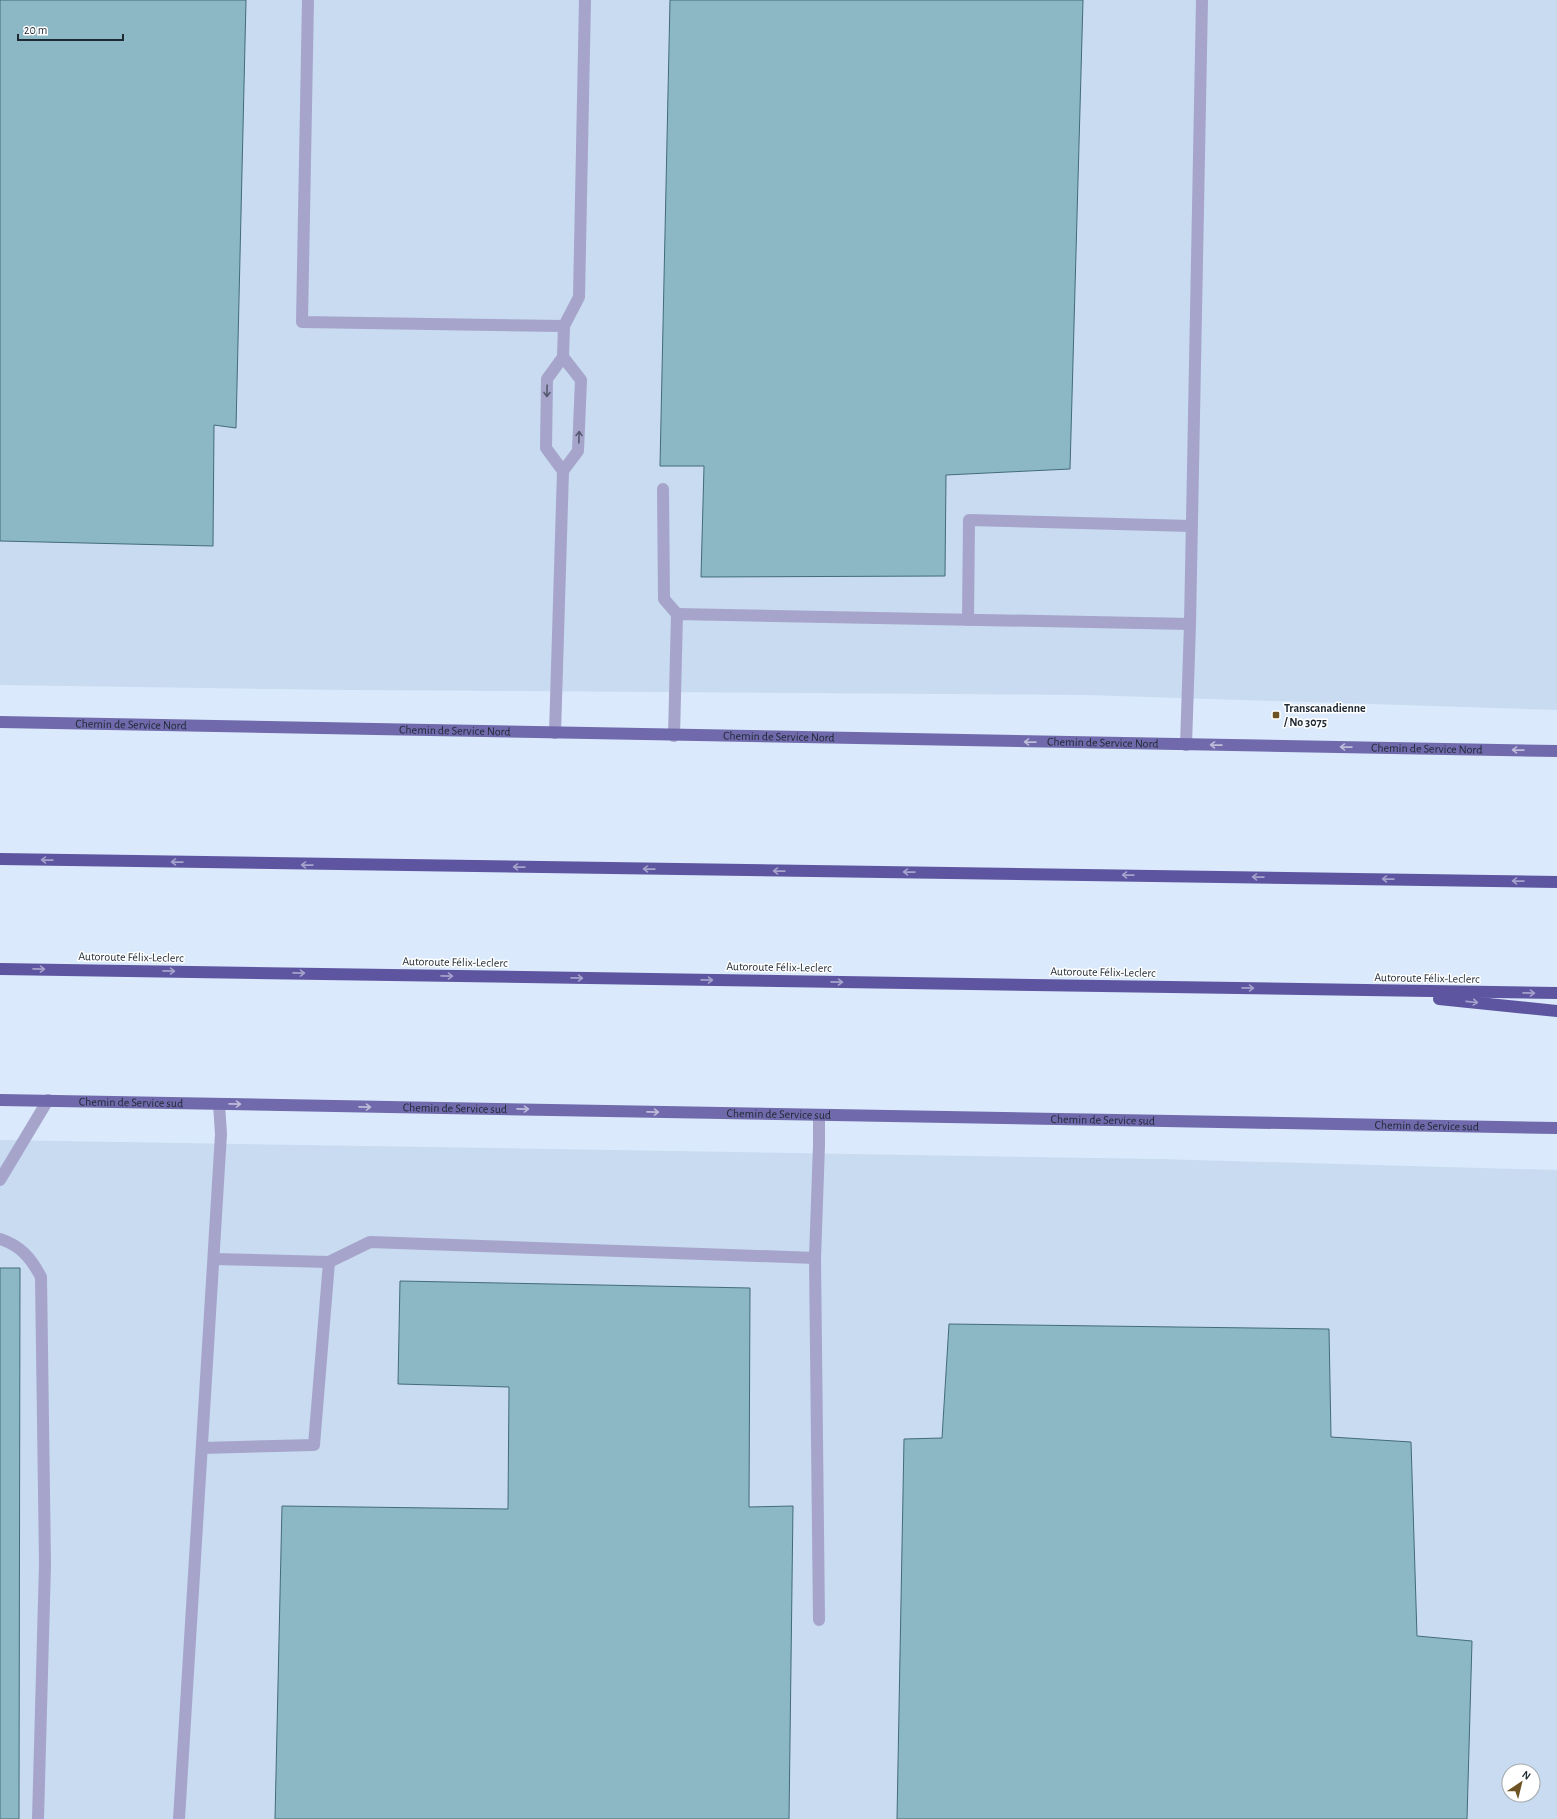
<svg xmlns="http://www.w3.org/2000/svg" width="1557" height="1819" font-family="'Alegreya Sans',sans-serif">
  <rect width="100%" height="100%" fill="#daeafc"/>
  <g fill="#c8dbf0" fill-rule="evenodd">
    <polygon points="0,0 1557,0 1557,710 1086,695 348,690 0,685"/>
    <path d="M0,1140L1158,1159L1557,1170V1819H0ZM1509,1771H1533V1795H1509Z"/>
  </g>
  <g fill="#8cb7c4" stroke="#436c78">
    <polygon points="0,0 246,0 236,428 214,425 213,546 0,541"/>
    <polygon points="670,0 1083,0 1070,469 946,475 945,576 701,577 704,466 660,466"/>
    <polygon points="0,1268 20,1268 19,1819 0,1819"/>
    <polygon points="400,1281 750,1288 749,1507 793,1506 789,1819 275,1819 282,1506 508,1509 509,1387 398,1384"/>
    <polygon points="949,1324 1329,1329 1331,1437 1411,1442 1417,1636 1472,1641 1467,1819 897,1819 904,1439 942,1438"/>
  </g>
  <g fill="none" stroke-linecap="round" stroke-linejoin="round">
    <g stroke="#a6a4ca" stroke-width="12">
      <polyline points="308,0 302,322 564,326"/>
      <polyline points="563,471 546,448 547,379 563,357 564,326 579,297 585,0"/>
      <polyline points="663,489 664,599 677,614"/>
      <polyline points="968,620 969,520 1191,526"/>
      <polyline points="555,733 563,471 578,451 581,380 563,357"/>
      <polyline points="674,736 677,614 1190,624"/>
      <polyline points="1186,745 1190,624 1202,0"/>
      <polyline points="0,1180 48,1100"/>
      <path d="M0,1239C21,1246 31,1258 41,1277L45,1564L38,1819"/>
      <polyline points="815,1258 819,1620"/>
      <polyline points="214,1259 329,1262 370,1242 815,1258 819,1145 819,1115"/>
      <polyline points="202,1448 314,1445 329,1262"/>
      <polyline points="179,1819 221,1134 219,1104"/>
    </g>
    <g stroke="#706aac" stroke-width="12">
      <path id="s1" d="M0,722L1557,751"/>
      <path id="s2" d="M0,1100L1557,1128"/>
    </g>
    <g stroke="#5e55a1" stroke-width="12">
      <polyline points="0,859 1557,882"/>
      <polyline points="0,969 1557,993"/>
      <polyline points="1439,999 1557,1011"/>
    </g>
  </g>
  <defs><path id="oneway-shaft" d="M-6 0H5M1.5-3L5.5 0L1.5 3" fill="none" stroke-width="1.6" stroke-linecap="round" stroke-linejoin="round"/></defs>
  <g stroke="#555a70">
    <use href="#oneway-shaft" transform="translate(547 391) rotate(91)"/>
    <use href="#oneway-shaft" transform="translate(579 437) rotate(-88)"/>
  </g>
  <g stroke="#bfbcda">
    <use href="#oneway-shaft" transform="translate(1030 742) rotate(-179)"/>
    <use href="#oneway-shaft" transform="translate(1216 745) rotate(-179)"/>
    <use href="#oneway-shaft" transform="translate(1346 747) rotate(-179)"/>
    <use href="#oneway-shaft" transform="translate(1518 750) rotate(-179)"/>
    <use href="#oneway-shaft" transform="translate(235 1104) rotate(1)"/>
    <use href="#oneway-shaft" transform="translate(365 1107) rotate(1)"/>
    <use href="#oneway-shaft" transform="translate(523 1109) rotate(1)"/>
    <use href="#oneway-shaft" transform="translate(653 1112) rotate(1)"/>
  </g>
  <g stroke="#a6a2cb">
    <use href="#oneway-shaft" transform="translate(47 860) rotate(-179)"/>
    <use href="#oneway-shaft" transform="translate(177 862) rotate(-179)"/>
    <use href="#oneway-shaft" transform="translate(307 865) rotate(-179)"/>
    <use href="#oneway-shaft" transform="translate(519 867) rotate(-179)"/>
    <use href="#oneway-shaft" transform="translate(649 869) rotate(-179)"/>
    <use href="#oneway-shaft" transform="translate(779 871) rotate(-179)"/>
    <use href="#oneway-shaft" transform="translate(909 872) rotate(-179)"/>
    <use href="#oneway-shaft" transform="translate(1128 875) rotate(-179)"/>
    <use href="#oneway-shaft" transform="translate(1258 877) rotate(-179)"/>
    <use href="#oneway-shaft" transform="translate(1388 879) rotate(-179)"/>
    <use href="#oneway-shaft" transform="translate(1518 881) rotate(-179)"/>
    <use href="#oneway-shaft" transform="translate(39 969) rotate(1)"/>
    <use href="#oneway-shaft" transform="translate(169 971) rotate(1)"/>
    <use href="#oneway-shaft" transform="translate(299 973) rotate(1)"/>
    <use href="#oneway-shaft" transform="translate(447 976) rotate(1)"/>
    <use href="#oneway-shaft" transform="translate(577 978) rotate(1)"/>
    <use href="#oneway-shaft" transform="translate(707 980) rotate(1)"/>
    <use href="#oneway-shaft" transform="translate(837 982) rotate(1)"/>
    <use href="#oneway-shaft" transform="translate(1248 988) rotate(1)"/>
    <use href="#oneway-shaft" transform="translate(1529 993) rotate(1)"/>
    <use href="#oneway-shaft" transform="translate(1472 1002) rotate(6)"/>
  </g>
  <rect fill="#6e5425" stroke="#fff" stroke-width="1.5" x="1272" y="711" width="8" height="8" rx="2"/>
  <g text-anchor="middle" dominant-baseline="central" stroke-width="3" stroke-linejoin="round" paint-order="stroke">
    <g font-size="12" font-weight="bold" fill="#1f2934" stroke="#fff" text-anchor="start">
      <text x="1284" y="708">Transcanadienne<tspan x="1284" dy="14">/ No 3075</tspan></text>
    </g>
    <g font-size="12" fill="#1f2934" stroke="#fff">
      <text stroke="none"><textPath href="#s1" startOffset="131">Chemin de Service Nord</textPath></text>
      <text stroke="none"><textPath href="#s1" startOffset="455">Chemin de Service Nord</textPath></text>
      <text stroke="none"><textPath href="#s1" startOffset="779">Chemin de Service Nord</textPath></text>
      <text stroke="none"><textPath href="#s1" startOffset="1103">Chemin de Service Nord</textPath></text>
      <text stroke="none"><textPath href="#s1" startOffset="1427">Chemin de Service Nord</textPath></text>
      <text transform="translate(131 957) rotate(1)">Autoroute Félix-Leclerc</text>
      <text transform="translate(455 962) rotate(1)">Autoroute Félix-Leclerc</text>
      <text transform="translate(779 967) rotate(1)">Autoroute Félix-Leclerc</text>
      <text transform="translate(1103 972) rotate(1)">Autoroute Félix-Leclerc</text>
      <text transform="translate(1427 978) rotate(1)">Autoroute Félix-Leclerc</text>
      <text stroke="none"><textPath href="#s2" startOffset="131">Chemin de Service sud</textPath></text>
      <text stroke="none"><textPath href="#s2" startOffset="455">Chemin de Service sud</textPath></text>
      <text stroke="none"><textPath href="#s2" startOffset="779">Chemin de Service sud</textPath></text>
      <text stroke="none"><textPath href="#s2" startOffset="1103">Chemin de Service sud</textPath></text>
      <text stroke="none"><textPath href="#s2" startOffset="1427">Chemin de Service sud</textPath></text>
    </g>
  </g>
  <g transform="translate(1521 1783) rotate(35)"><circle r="19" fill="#ffffff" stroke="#a5a9ae"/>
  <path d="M0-3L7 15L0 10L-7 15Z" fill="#6e5425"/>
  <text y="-6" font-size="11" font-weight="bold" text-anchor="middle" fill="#1f2934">N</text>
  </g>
  <path d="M18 34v6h105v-6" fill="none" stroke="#1f2934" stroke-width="2"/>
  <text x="24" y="34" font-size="12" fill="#1f2934" stroke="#ffffff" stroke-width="3" paint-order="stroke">20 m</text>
</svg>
